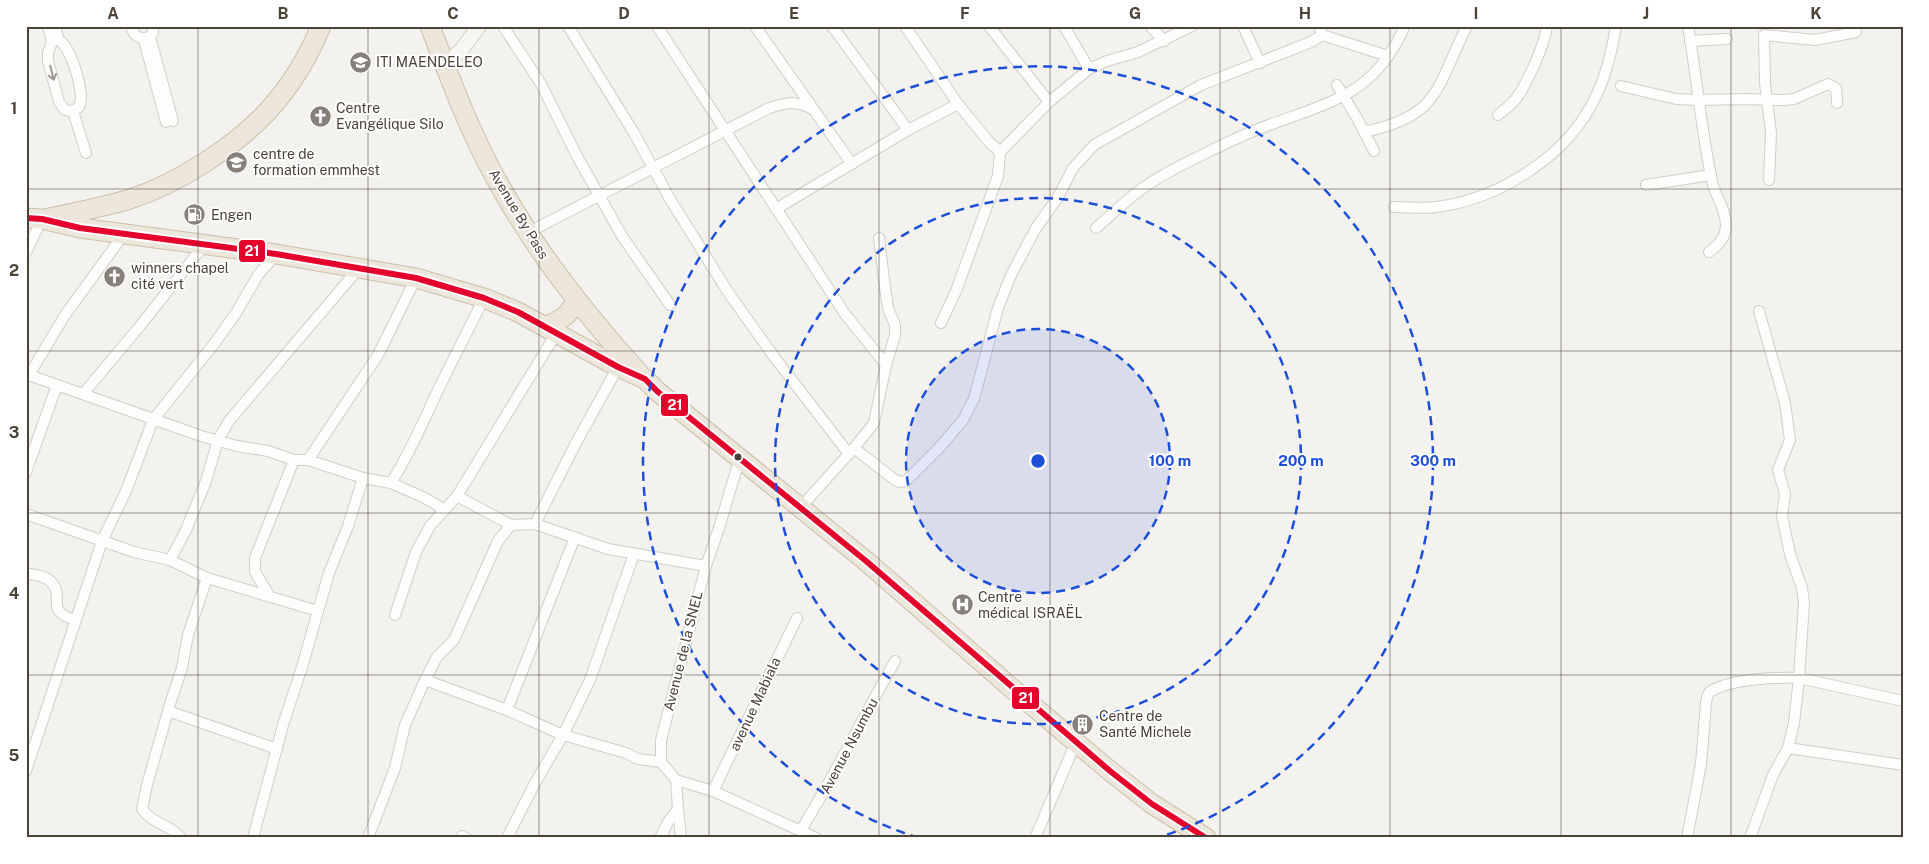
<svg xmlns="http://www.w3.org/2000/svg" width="1929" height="864" font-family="'Public Sans',sans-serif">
  <rect width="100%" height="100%" fill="#f3f2ee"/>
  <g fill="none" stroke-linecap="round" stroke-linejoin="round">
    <defs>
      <g id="street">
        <path d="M48,26L52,42L48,53V61L59,102L65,110L73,111L79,107C86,94 71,48 59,40L55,26"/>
        <path d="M131,26C134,36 139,40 149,37"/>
        <polyline points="152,26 153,33 150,37 173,121"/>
        <polyline points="503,26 541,84 578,158 622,236 670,305"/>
        <polyline points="568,26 634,133 670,199 728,292 775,358 849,454"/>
        <polyline points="657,26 845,314 886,365"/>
        <polyline points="755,26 852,164"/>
        <polyline points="832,26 908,130"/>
        <polyline points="905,26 958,104 989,142 1000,152"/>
        <polyline points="989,26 1049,102"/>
        <polyline points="1064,26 1089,69"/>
        <polyline points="1150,26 1164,41"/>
        <polyline points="1243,26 1260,63"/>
        <path d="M1688,26C1697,78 1701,130 1712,181C1715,196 1726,209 1726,225C1726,238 1718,245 1709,252"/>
        <polyline points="1322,35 1388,56"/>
        <polyline points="144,40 166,122"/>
        <polyline points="1690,41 1727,39"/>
        <polyline points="1337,85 1358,120 1374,151"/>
        <polyline points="1621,86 1676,99 1698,100 1746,99 1783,100 1794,99 1828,84 1836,88 1837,103"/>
        <polyline points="73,111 86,153"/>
        <path d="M1498,115C1505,109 1513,104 1518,96C1528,81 1545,44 1547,26"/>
        <path d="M1364,132C1441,116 1436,87 1467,26"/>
        <polyline points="1769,180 1771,133 1765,83 1764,35 1815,40 1856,32"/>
        <polyline points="1646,185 1711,175"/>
        <path d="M1394,207C1408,207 1422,209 1436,207C1500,199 1569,155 1596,96C1607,74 1612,50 1616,26"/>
        <polyline points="776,209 908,130 958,104"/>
        <path d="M1096,228C1112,214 1128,198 1146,186C1164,173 1186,163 1206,153C1226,143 1247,133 1269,125C1317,107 1363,98 1392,50C1397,42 1402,35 1404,26"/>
        <path d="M527,233L767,109C785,102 796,100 814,110"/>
        <polyline points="26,252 42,219"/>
        <polyline points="941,323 956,291 998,176 1000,152 1049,102 1089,69 1107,61 1138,52 1192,26"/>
        <polyline points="26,374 201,436 237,446 268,451 294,460 308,460 363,478 391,483 425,498 445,510"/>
        <polyline points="29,375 65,315 124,234"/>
        <polyline points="83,394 140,326 204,245"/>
        <polyline points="854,448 895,480 900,482 906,481 940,447 963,420 974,399 998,308 1011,275 1036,228 1058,197 1073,168 1094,145 1201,85 1311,42 1322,35 1319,26"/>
        <polyline points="308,460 378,355 416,278"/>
        <polyline points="26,472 57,385"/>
        <path d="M391,483C411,452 425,417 441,384C455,355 470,327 484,298"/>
        <polyline points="457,496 511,525 535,524 608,549 706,566"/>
        <polyline points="800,508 854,448 874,423 886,365 895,335 895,325 888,308 885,288 879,238"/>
        <polyline points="26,514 134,552 170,560 207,578 318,611"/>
        <polyline points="535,524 576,443 618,367"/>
        <polyline points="170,560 186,530 206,481 218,440 229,421 360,267"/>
        <path d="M26,573C34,575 47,576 52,583C65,597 44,611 75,620"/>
        <polyline points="269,595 255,572 255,558 294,460"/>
        <polyline points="395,615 416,552 430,526 457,496 557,332"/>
        <polyline points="425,680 507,710 563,735 626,753 638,759 661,762"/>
        <polyline points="507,710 575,537"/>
        <polyline points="168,711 277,749"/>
        <polyline points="1788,748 1903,765"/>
        <polyline points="26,771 102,541 126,491 153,420 214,344 236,313 258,275 276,254"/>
        <polyline points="676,780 713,791 816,838"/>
        <polyline points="713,791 797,618"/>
        <polyline points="678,809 681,838"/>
        <path d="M801,830C835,775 863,717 895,661"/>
        <polyline points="462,836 466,838"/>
        <path d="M181,838C170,824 152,824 142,809L147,785L170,704L182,668L188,635L207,578"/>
        <polyline points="253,838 283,725 302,667 329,573 348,526 363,478"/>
        <polyline points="368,838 395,768 405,725 425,680 437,657 454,640 498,541 511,525"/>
        <polyline points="507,838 535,783 563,735 590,680 634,554"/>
        <polyline points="660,838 668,822 678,809 676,780 661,762 661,740 706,566 720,525 740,457"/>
        <polyline points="1035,838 1076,742"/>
        <path d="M1687,838L1701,764L1706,703C1707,698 1707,692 1713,690C1733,679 1777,677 1799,678L1903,701"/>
        <polyline points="1750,838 1773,775 1788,748 1794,723 1799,678 1804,603 1802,588 1790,554 1782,516 1785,494 1778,470 1790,440 1785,403 1759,311"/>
      </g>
      <polyline id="secondary" points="445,65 462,49 479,26"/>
      <g id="highway">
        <path d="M430,26C449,76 469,130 495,177C534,249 584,313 639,373"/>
        <polyline points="26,218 42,219 80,228 276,254 416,278 484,298 518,312 618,367 645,379 658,392 866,561 1015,691 1110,771 1152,804 1206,838"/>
        <path d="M49,218C76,212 104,207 130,199C177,184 233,148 267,112C290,87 308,58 321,26"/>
        <path d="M546,326C560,321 570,315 576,300"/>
      </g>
    </defs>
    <use href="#street" stroke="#d0cec9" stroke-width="12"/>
    <use href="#secondary" stroke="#d3cfc4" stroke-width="16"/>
    <use href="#highway" stroke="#ccbfa8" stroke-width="21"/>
    <use href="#street" stroke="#fdfdfc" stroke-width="10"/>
    <use href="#secondary" stroke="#f7f6f1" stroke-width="14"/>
    <use href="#highway" stroke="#ede7db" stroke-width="19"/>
    <defs>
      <polyline id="bus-1" points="26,218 42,219 80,228 276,254 416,278 484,298 518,312 618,367 645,379 658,392 866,561 1110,771 1152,804 1206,838"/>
    </defs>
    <use href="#bus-1" stroke="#fff" stroke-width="10"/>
    <use href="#bus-1" stroke="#e4002b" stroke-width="6"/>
  </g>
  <defs><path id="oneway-shaft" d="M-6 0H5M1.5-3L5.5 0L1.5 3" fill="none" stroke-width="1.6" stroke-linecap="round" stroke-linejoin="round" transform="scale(1.25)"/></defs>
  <use stroke="#9b9790" href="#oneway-shaft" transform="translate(52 73) rotate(76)"/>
  <path fill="none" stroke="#4b4338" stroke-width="1" stroke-opacity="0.55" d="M198,26V838M368,26V838M539,26V838M709,26V838M879,26V838M1050,26V838M1220,26V838M1390,26V838M1561,26V838M1731,26V838M26,189H1903M26,351H1903M26,513H1903M26,675H1903"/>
  <circle cx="1038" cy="461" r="132" fill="#1d4ed8" fill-opacity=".12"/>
  <g fill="none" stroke="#1d4ed8" stroke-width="2.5" stroke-dasharray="9 6">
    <circle cx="1038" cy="461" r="132"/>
    <circle cx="1038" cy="461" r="263"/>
    <path d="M919 838A395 395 0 1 1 1157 838"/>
  </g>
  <defs>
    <symbol id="school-disc" viewBox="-11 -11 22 22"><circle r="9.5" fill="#868078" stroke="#fff"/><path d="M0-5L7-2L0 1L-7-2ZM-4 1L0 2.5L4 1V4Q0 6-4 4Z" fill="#fff"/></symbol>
    <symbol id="church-disc" viewBox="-11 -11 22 22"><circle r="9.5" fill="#868078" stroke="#fff"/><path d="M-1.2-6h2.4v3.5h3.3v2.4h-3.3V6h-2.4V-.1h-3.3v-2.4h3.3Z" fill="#fff"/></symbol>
    <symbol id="fuel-disc" viewBox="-11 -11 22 22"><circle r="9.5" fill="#868078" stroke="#fff"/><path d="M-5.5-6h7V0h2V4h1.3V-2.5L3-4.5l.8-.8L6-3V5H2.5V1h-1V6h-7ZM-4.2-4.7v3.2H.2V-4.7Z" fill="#fff"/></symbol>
    <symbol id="hospital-disc" viewBox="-11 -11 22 22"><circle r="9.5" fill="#868078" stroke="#fff"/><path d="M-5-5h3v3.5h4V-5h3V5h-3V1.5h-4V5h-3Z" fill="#fff"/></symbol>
    <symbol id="building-disc" viewBox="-11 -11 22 22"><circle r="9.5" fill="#868078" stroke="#fff"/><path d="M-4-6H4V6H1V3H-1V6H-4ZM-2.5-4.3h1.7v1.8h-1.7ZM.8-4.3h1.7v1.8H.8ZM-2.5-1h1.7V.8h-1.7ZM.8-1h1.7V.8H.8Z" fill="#fff"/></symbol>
  </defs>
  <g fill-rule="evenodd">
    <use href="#school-disc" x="348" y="50" width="25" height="25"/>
    <use href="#church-disc" x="308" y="104" width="25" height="25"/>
    <use href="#school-disc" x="224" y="150" width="25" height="25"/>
    <use href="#fuel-disc" x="182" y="202" width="25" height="25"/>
    <use href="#church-disc" x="102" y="264" width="25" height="25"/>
    <use href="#hospital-disc" x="950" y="592" width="25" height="25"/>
    <use href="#building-disc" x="1070" y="712" width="25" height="25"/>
  </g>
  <circle fill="#4b4338" stroke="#fff" stroke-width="2" cx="738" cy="457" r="4.5"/>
  <g text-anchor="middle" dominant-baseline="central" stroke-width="4" stroke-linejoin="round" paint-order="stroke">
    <g font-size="14" fill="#4b4338" stroke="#fff" text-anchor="start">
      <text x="376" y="62">ITI MAENDELEO</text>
      <text x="336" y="108">Centre<tspan x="336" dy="16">Evangélique Silo</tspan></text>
      <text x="253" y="154">centre de<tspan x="253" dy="16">formation emmhest</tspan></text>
      <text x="211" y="215">Engen</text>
      <text x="131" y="268">winners chapel<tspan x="131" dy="16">cité vert</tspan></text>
      <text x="978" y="597">Centre<tspan x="978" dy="16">médical ISRAËL</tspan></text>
      <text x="1099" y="716">Centre de<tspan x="1099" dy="16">Santé Michele</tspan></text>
    </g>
    <g font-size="14" fill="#4b4338" stroke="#fff">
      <text transform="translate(519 214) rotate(59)">Avenue By Pass</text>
      <text transform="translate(683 651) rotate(-76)">Avenue de la SNEL</text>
      <text transform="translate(755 704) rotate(-65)">avenue Mabiala</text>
      <text transform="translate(849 746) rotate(-62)">Avenue Nsumbu</text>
    </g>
  </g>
  <circle cx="1038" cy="461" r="8" fill="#1d4ed8" stroke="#fff" stroke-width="2.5"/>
  <g font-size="15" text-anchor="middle" font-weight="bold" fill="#1d4ed8" stroke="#fff" stroke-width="4" stroke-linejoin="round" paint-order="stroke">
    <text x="1170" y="466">100 m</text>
    <text x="1301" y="466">200 m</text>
    <text x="1433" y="466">300 m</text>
  </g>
  <g stroke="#fff" stroke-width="2">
    <rect x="238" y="239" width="28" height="24" rx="5" fill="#e4002b"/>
    <rect x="660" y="393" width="29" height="24" rx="5" fill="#e4002b"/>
    <rect x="1011" y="686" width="29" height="24" rx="5" fill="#e4002b"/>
  </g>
  <g font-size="14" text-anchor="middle" font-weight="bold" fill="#fff">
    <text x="252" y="256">21</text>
    <text x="675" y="410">21</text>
    <text x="1026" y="703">21</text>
  </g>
  <rect width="1929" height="864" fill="none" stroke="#ffffff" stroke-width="55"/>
  <rect x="28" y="28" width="1874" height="808" fill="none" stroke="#4b4338" stroke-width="2"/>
  <g font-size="16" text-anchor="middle" font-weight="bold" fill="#4b4338">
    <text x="113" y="19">A</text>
    <text x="283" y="19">B</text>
    <text x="453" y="19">C</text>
    <text x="624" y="19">D</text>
    <text x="794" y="19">E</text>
    <text x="965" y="19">F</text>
    <text x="1135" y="19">G</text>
    <text x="1305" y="19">H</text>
    <text x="1476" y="19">I</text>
    <text x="1646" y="19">J</text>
    <text x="1816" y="19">K</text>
    <text x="14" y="114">1</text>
    <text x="14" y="276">2</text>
    <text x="14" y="438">3</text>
    <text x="14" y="599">4</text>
    <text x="14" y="761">5</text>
  </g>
</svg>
